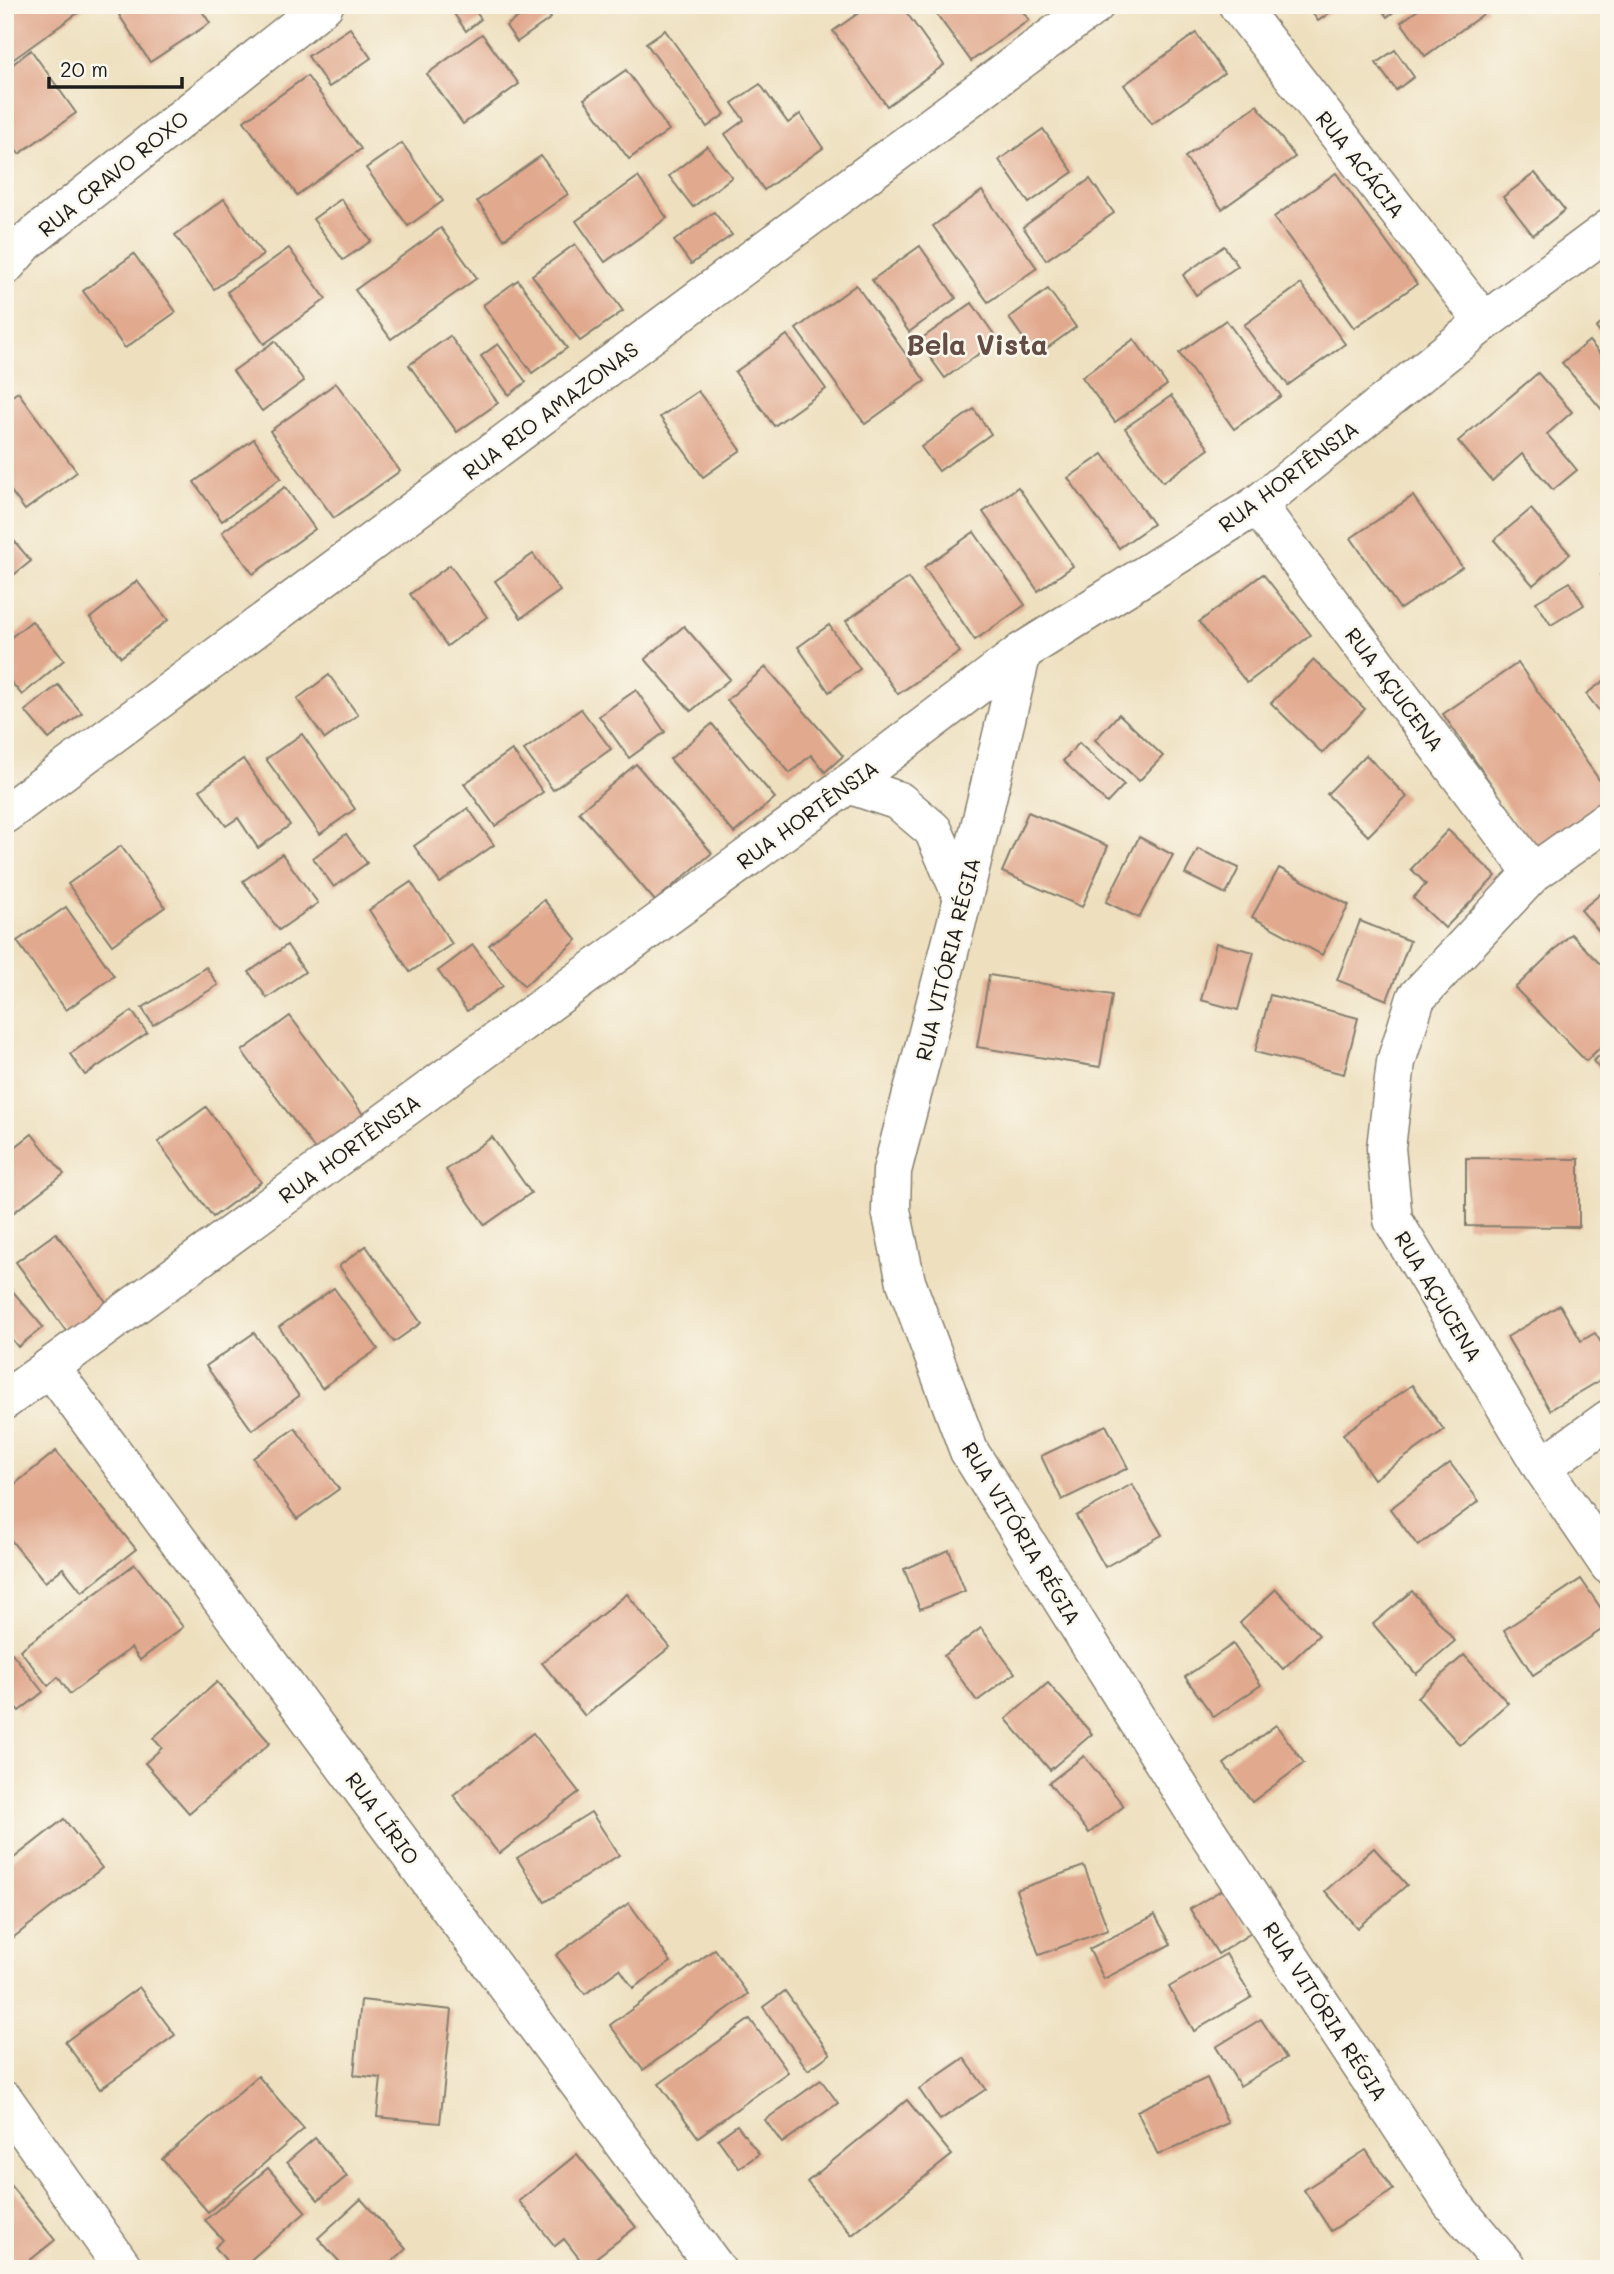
<svg xmlns="http://www.w3.org/2000/svg" width="1614" height="2274" font-family="Mali,sans-serif">
  <rect width="100%" height="100%" fill="#fbf7ec"/>
  <filter id="ink" filterUnits="userSpaceOnUse"><feTurbulence type="fractalNoise" baseFrequency=".0143" numOctaves="2"/><feDisplacementMap in="SourceGraphic" scale="14" xChannelSelector="R" yChannelSelector="G"/><feConvolveMatrix kernelMatrix="1 2 1 2 8 2 1 2 1" color-interpolation-filters="sRGB"/></filter>
  <filter id="wash" filterUnits="userSpaceOnUse"><feTurbulence type="fractalNoise" baseFrequency=".00686" numOctaves="4" result="noise"/><feDisplacementMap in="SourceGraphic" scale="28" xChannelSelector="R" yChannelSelector="G"/><feGaussianBlur stdDeviation="1.57" result="paint"/><feColorMatrix in="noise" values="0 0 0 0 0 0 0 0 0 0 0 0 0 0 0 0 0 1.4 0 .05"/><feComposite in="paint" operator="in"/></filter>
  <g filter="url(#wash)">
    <rect width="100%" height="100%" fill="#eee0bf"/>
    <g id="blocks">
      <g fill="#e1a98e">
        <polygon points="5,5 89,5 11,61 5,54"/>
        <polygon points="134,5 198,5 210,23 150,62 119,15"/>
        <polygon points="217,5 231,5 222,12"/>
        <polygon points="448,5 471,5 481,19 466,31"/>
        <polygon points="497,5 515,5 503,14"/>
        <polygon points="535,5 542,5 551,18 517,42 506,26"/>
        <polygon points="870,5 901,5 944,65 887,106 833,31"/>
        <polygon points="930,5 1018,5 1029,20 971,61"/>
        <polygon points="1307,5 1340,5 1318,21"/>
        <polygon points="1379,5 1403,5 1387,17"/>
        <polygon points="1425,5 1486,5 1489,10 1425,56 1401,22"/>
        <polygon points="350,28 371,58 329,87 308,56"/>
        <polygon points="665,30 725,114 707,127 646,43"/>
        <polygon points="1196,33 1224,73 1152,124 1124,85"/>
        <polygon points="482,34 519,84 463,124 427,74"/>
        <polygon points="31,50 76,113 19,154 5,134 5,62 9,67"/>
        <polygon points="1395,50 1414,77 1396,90 1376,63"/>
        <polygon points="626,70 669,130 629,159 584,99"/>
        <polygon points="307,76 361,149 297,195 244,121"/>
        <polygon points="760,84 788,123 800,114 823,148 764,190 725,134 744,120 732,103"/>
        <polygon points="1257,105 1295,157 1222,209 1185,157"/>
        <polygon points="1043,129 1073,172 1029,203 999,160"/>
        <polygon points="402,143 443,201 408,226 366,168"/>
        <polygon points="707,146 732,177 693,207 669,176"/>
        <polygon points="541,156 568,194 504,239 477,201"/>
        <polygon points="1336,173 1417,284 1354,328 1274,217"/>
        <polygon points="1535,173 1565,210 1533,235 1503,197"/>
        <polygon points="638,177 667,218 605,262 576,221"/>
        <polygon points="1090,179 1114,213 1046,260 1023,227"/>
        <polygon points="982,191 1037,268 988,302 933,226"/>
        <polygon points="224,199 263,255 214,289 175,235"/>
        <polygon points="341,199 371,241 343,260 313,219"/>
        <polygon points="714,212 732,235 691,264 674,241"/>
        <polygon points="441,228 477,278 391,339 355,290"/>
        <polygon points="575,244 623,311 580,341 532,275"/>
        <polygon points="920,246 956,298 909,332 872,280"/>
        <polygon points="1224,246 1238,266 1196,295 1183,275"/>
        <polygon points="289,248 326,299 264,344 227,292"/>
        <polygon points="134,254 176,312 125,348 83,291"/>
        <polygon points="518,280 567,348 532,373 483,305"/>
        <polygon points="1301,284 1345,344 1288,385 1244,325"/>
        <polygon points="856,285 925,381 865,424 796,329"/>
        <polygon points="1048,289 1076,327 1036,356 1009,318"/>
        <polygon points="972,303 998,340 945,378 918,341"/>
        <polygon points="1609,317 1609,343 1596,328"/>
        <polygon points="1226,320 1281,396 1234,429 1179,353"/>
        <polygon points="787,335 826,389 774,426 735,372"/>
        <polygon points="450,336 498,403 457,432 409,365"/>
        <polygon points="1134,339 1167,385 1115,422 1082,377"/>
        <polygon points="275,341 304,381 262,411 233,371"/>
        <polygon points="1589,341 1609,364 1609,418 1562,363"/>
        <polygon points="498,344 526,382 509,395 481,356"/>
        <polygon points="1538,373 1572,412 1547,434 1577,470 1553,490 1522,454 1492,481 1458,441"/>
        <polygon points="336,383 400,471 334,518 270,431"/>
        <polygon points="698,391 741,450 703,477 660,417"/>
        <polygon points="18,392 77,472 25,510 5,483 5,401"/>
        <polygon points="1171,396 1209,449 1163,482 1125,428"/>
        <polygon points="974,409 991,434 939,471 921,447"/>
        <polygon points="254,439 281,478 222,521 194,482"/>
        <polygon points="1103,454 1153,524 1119,548 1068,478"/>
        <polygon points="285,487 315,529 253,574 222,532"/>
        <polygon points="1018,487 1073,566 1038,591 983,512"/>
        <polygon points="1413,496 1462,567 1400,609 1351,538"/>
        <polygon points="1531,509 1570,554 1533,585 1494,540"/>
        <polygon points="5,530 31,561 5,582"/>
        <polygon points="974,532 1025,605 975,640 924,567"/>
        <polygon points="533,554 560,591 521,618 495,581"/>
        <polygon points="450,565 487,617 447,646 410,594"/>
        <polygon points="1609,571 1609,591 1601,575"/>
        <polygon points="1263,574 1311,635 1247,683 1199,622"/>
        <polygon points="908,578 960,652 898,694 846,621"/>
        <polygon points="137,581 168,620 121,657 90,618"/>
        <polygon points="1570,582 1584,605 1551,625 1536,602"/>
        <polygon points="32,621 64,660 22,695 5,675 5,642"/>
        <polygon points="829,625 860,669 829,692 798,647"/>
        <polygon points="684,626 730,679 691,711 645,659"/>
        <polygon points="1314,660 1365,709 1322,753 1271,703"/>
        <polygon points="1518,663 1609,794 1609,802 1537,851 1443,714"/>
        <polygon points="766,667 843,756 825,772 811,755 790,773 727,700"/>
        <polygon points="329,675 358,715 325,739 297,699"/>
        <polygon points="1609,677 1609,723 1586,694"/>
        <polygon points="58,685 82,713 49,739 25,711"/>
        <polygon points="636,690 665,732 629,758 599,716"/>
        <polygon points="581,709 611,749 553,790 524,750"/>
        <polygon points="1119,714 1163,756 1139,781 1095,740"/>
        <polygon points="712,724 775,798 734,833 670,759"/>
        <polygon points="302,734 355,809 320,834 266,759"/>
        <polygon points="1079,743 1124,785 1107,803 1063,761"/>
        <polygon points="512,750 543,792 495,826 464,784"/>
        <polygon points="1366,755 1407,797 1368,836 1327,794"/>
        <polygon points="243,759 290,825 258,848 238,818 226,826 200,790"/>
        <polygon points="636,764 712,853 655,901 579,812"/>
        <polygon points="468,808 494,845 440,883 414,846"/>
        <polygon points="1028,812 1108,846 1082,907 1002,872"/>
        <polygon points="1448,830 1496,876 1445,928 1413,898 1426,884 1411,869"/>
        <polygon points="346,834 367,863 334,887 313,858"/>
        <polygon points="1139,837 1173,855 1139,918 1106,902"/>
        <polygon points="121,846 165,907 112,945 68,884"/>
        <polygon points="1198,849 1239,868 1226,894 1185,874"/>
        <polygon points="282,854 318,903 279,930 243,881"/>
        <polygon points="1279,868 1349,905 1322,955 1252,917"/>
        <polygon points="411,882 452,944 410,972 369,910"/>
        <polygon points="1609,887 1609,943 1581,910"/>
        <polygon points="544,900 577,940 524,986 489,945"/>
        <polygon points="66,907 114,976 66,1010 17,941"/>
        <polygon points="1360,921 1410,941 1387,1000 1337,980"/>
        <polygon points="1571,934 1609,973 1609,1039 1586,1061 1515,988"/>
        <polygon points="1216,943 1254,952 1238,1010 1201,1000"/>
        <polygon points="287,945 305,972 267,998 249,972"/>
        <polygon points="473,945 503,986 467,1011 438,971"/>
        <polygon points="206,967 218,985 153,1025 142,1008"/>
        <polygon points="989,975 1112,995 1100,1067 977,1047"/>
        <polygon points="1270,995 1358,1018 1344,1074 1255,1052"/>
        <polygon points="132,1011 147,1033 85,1075 70,1054"/>
        <polygon points="290,1016 365,1117 317,1152 242,1051"/>
        <polygon points="1609,1048 1609,1080 1593,1061"/>
        <polygon points="206,1107 261,1182 213,1217 158,1142"/>
        <polygon points="32,1134 64,1174 5,1219 5,1155"/>
        <polygon points="492,1137 531,1193 485,1225 446,1170"/>
        <polygon points="1466,1158 1579,1159 1579,1227 1466,1226"/>
        <polygon points="56,1233 109,1306 69,1335 16,1262"/>
        <polygon points="366,1246 421,1323 394,1342 339,1266"/>
        <polygon points="5,1282 43,1327 18,1347 5,1331"/>
        <polygon points="334,1288 378,1349 322,1388 279,1327"/>
        <polygon points="1560,1305 1581,1341 1595,1333 1609,1355 1609,1375 1550,1410 1507,1337"/>
        <polygon points="254,1333 299,1396 252,1430 206,1366"/>
        <polygon points="1412,1385 1444,1430 1374,1479 1343,1434"/>
        <polygon points="1106,1425 1128,1468 1062,1500 1041,1456"/>
        <polygon points="295,1428 339,1489 297,1519 253,1458"/>
        <polygon points="56,1451 136,1549 82,1592 63,1568 45,1582 5,1533 5,1492"/>
        <polygon points="1450,1463 1479,1501 1418,1546 1390,1509"/>
        <polygon points="1132,1484 1162,1535 1105,1567 1076,1516"/>
        <polygon points="949,1550 965,1591 920,1609 904,1569"/>
        <polygon points="135,1564 183,1627 140,1660 131,1648 70,1694 58,1677 48,1686 20,1650"/>
        <polygon points="1581,1579 1609,1620 1609,1625 1533,1675 1504,1630"/>
        <polygon points="1276,1589 1319,1635 1283,1669 1240,1623"/>
        <polygon points="1412,1591 1455,1641 1416,1674 1373,1624"/>
        <polygon points="627,1594 670,1647 585,1716 542,1663"/>
        <polygon points="981,1628 1015,1673 977,1701 944,1656"/>
        <polygon points="1233,1644 1261,1685 1214,1717 1185,1677"/>
        <polygon points="12,1653 43,1692 19,1711 5,1693 5,1658"/>
        <polygon points="1464,1655 1508,1703 1460,1745 1417,1697"/>
        <polygon points="217,1682 270,1743 189,1813 145,1763 162,1748 153,1738"/>
        <polygon points="1048,1683 1092,1734 1050,1770 1006,1719"/>
        <polygon points="1276,1725 1304,1763 1252,1802 1224,1764"/>
        <polygon points="533,1733 579,1792 499,1854 453,1795"/>
        <polygon points="1084,1756 1124,1806 1089,1833 1049,1783"/>
        <polygon points="591,1812 619,1855 545,1902 517,1858"/>
        <polygon points="64,1819 102,1868 5,1944 5,1865"/>
        <polygon points="1374,1848 1407,1885 1357,1928 1325,1891"/>
        <polygon points="1084,1866 1108,1930 1039,1955 1016,1890"/>
        <polygon points="1223,1889 1251,1933 1218,1954 1190,1909"/>
        <polygon points="629,1903 671,1962 633,1988 620,1969 585,1994 556,1955"/>
        <polygon points="1155,1915 1171,1944 1104,1979 1089,1949"/>
        <polygon points="715,1949 748,1994 643,2070 610,2025"/>
        <polygon points="1226,1954 1252,1997 1194,2031 1169,1987"/>
        <polygon points="139,1987 175,2035 100,2089 65,2042"/>
        <polygon points="785,1991 830,2054 808,2070 763,2007"/>
        <polygon points="361,2000 452,2010 440,2123 377,2117 381,2078 354,2075"/>
        <polygon points="750,2019 788,2072 698,2137 659,2084"/>
        <polygon points="1261,2019 1286,2058 1240,2086 1216,2047"/>
        <polygon points="964,2058 986,2089 940,2120 919,2089"/>
        <polygon points="258,2076 304,2129 208,2212 162,2159"/>
        <polygon points="1207,2078 1228,2123 1158,2155 1137,2111"/>
        <polygon points="821,2080 838,2103 782,2143 765,2120"/>
        <polygon points="907,2100 952,2155 852,2235 807,2182"/>
        <polygon points="737,2125 759,2154 739,2168 718,2139"/>
        <polygon points="315,2138 347,2176 318,2200 287,2162"/>
        <polygon points="1366,2150 1393,2190 1331,2231 1304,2190"/>
        <polygon points="577,2154 636,2227 585,2266 564,2239 555,2246 519,2201"/>
        <polygon points="268,2168 306,2212 240,2269 233,2269 215,2247 223,2240 205,2220"/>
        <polygon points="5,2179 55,2240 19,2269 5,2269"/>
        <polygon points="361,2199 406,2249 384,2269 346,2269 318,2238"/>
      </g>
    </g>
  </g>
  <g filter="url(#ink)">
    <use href="#blocks" fill-opacity="0" stroke="#857e6e" stroke-width="2"/>
    <g fill="none" stroke-linecap="round" stroke-linejoin="round">
      <defs>
        <g id="minor">
          <polyline points="1238,5 1484,322"/>
          <polyline points="5,266 25,243 324,5"/>
          <polyline points="1257,505 1533,873"/>
          <polyline points="1022,652 963,898 892,1171 891,1210 906,1282 969,1451 1201,1822 1451,2202 1508,2269"/>
          <polyline points="848,784 899,801 933,830 963,898"/>
          <polyline points="5,814 1095,5"/>
          <polyline points="1609,819 1533,873 1416,998 1396,1062 1386,1148 1393,1220 1542,1467 1609,1565"/>
          <polyline points="50,1367 716,2269"/>
          <polyline points="5,1400 848,784 1022,652 1257,505 1484,322 1609,229"/>
          <polyline points="1542,1467 1609,1419"/>
          <polyline points="5,2101 124,2269"/>
        </g>
      </defs>
      <use href="#minor" stroke="#857e6e" stroke-width="41"/>
      <use href="#minor" stroke="#fff" stroke-width="38"/>
    </g>
  </g>
  <g text-anchor="middle" dominant-baseline="central" stroke-width="5" stroke-linejoin="round" paint-order="stroke">
    <g font-size="21" fill="#1c1c1c" stroke="#fbf7ec">
      <text transform="translate(1361 164) rotate(52)">RUA ACÁCIA</text>
      <text transform="translate(113 173) rotate(-39)">RUA CRAVO ROXO</text>
      <text transform="translate(550 410) rotate(-37)">RUA RIO AMAZONAS</text>
      <text transform="translate(1288 476) rotate(-37)">RUA HORTÊNSIA</text>
      <text transform="translate(1395 689) rotate(53)">RUA AÇUCENA</text>
      <text transform="translate(807 814) rotate(-36)">RUA HORTÊNSIA</text>
      <text transform="translate(947 959) rotate(-76)">RUA VITÓRIA RÉGIA</text>
      <text transform="translate(349 1148) rotate(-36)">RUA HORTÊNSIA</text>
      <text transform="translate(1439 1296) rotate(59)">RUA AÇUCENA</text>
      <text transform="translate(1022 1533) rotate(59)">RUA VITÓRIA RÉGIA</text>
      <text transform="translate(383 1818) rotate(54)">RUA LÍRIO</text>
      <text transform="translate(1326 2011) rotate(57)">RUA VITÓRIA RÉGIA</text>
    </g>
    <g font-size="28" font-weight="bold" fill="#614d44" stroke="#fbf7ec">
      <text x="977" y="344">Bela Vista</text>
    </g>
  </g>
  <rect width="1614" height="2274" fill="none" stroke="#fbf7ec" stroke-width="28"/>
  <path d="M49 77v10h133v-10" fill="none" stroke="#1c1c1c" stroke-width="3.5"/>
  <text x="60" y="77" font-size="21" fill="#1c1c1c" stroke="#fbf7ec" stroke-width="5" paint-order="stroke">20 m</text>
</svg>
